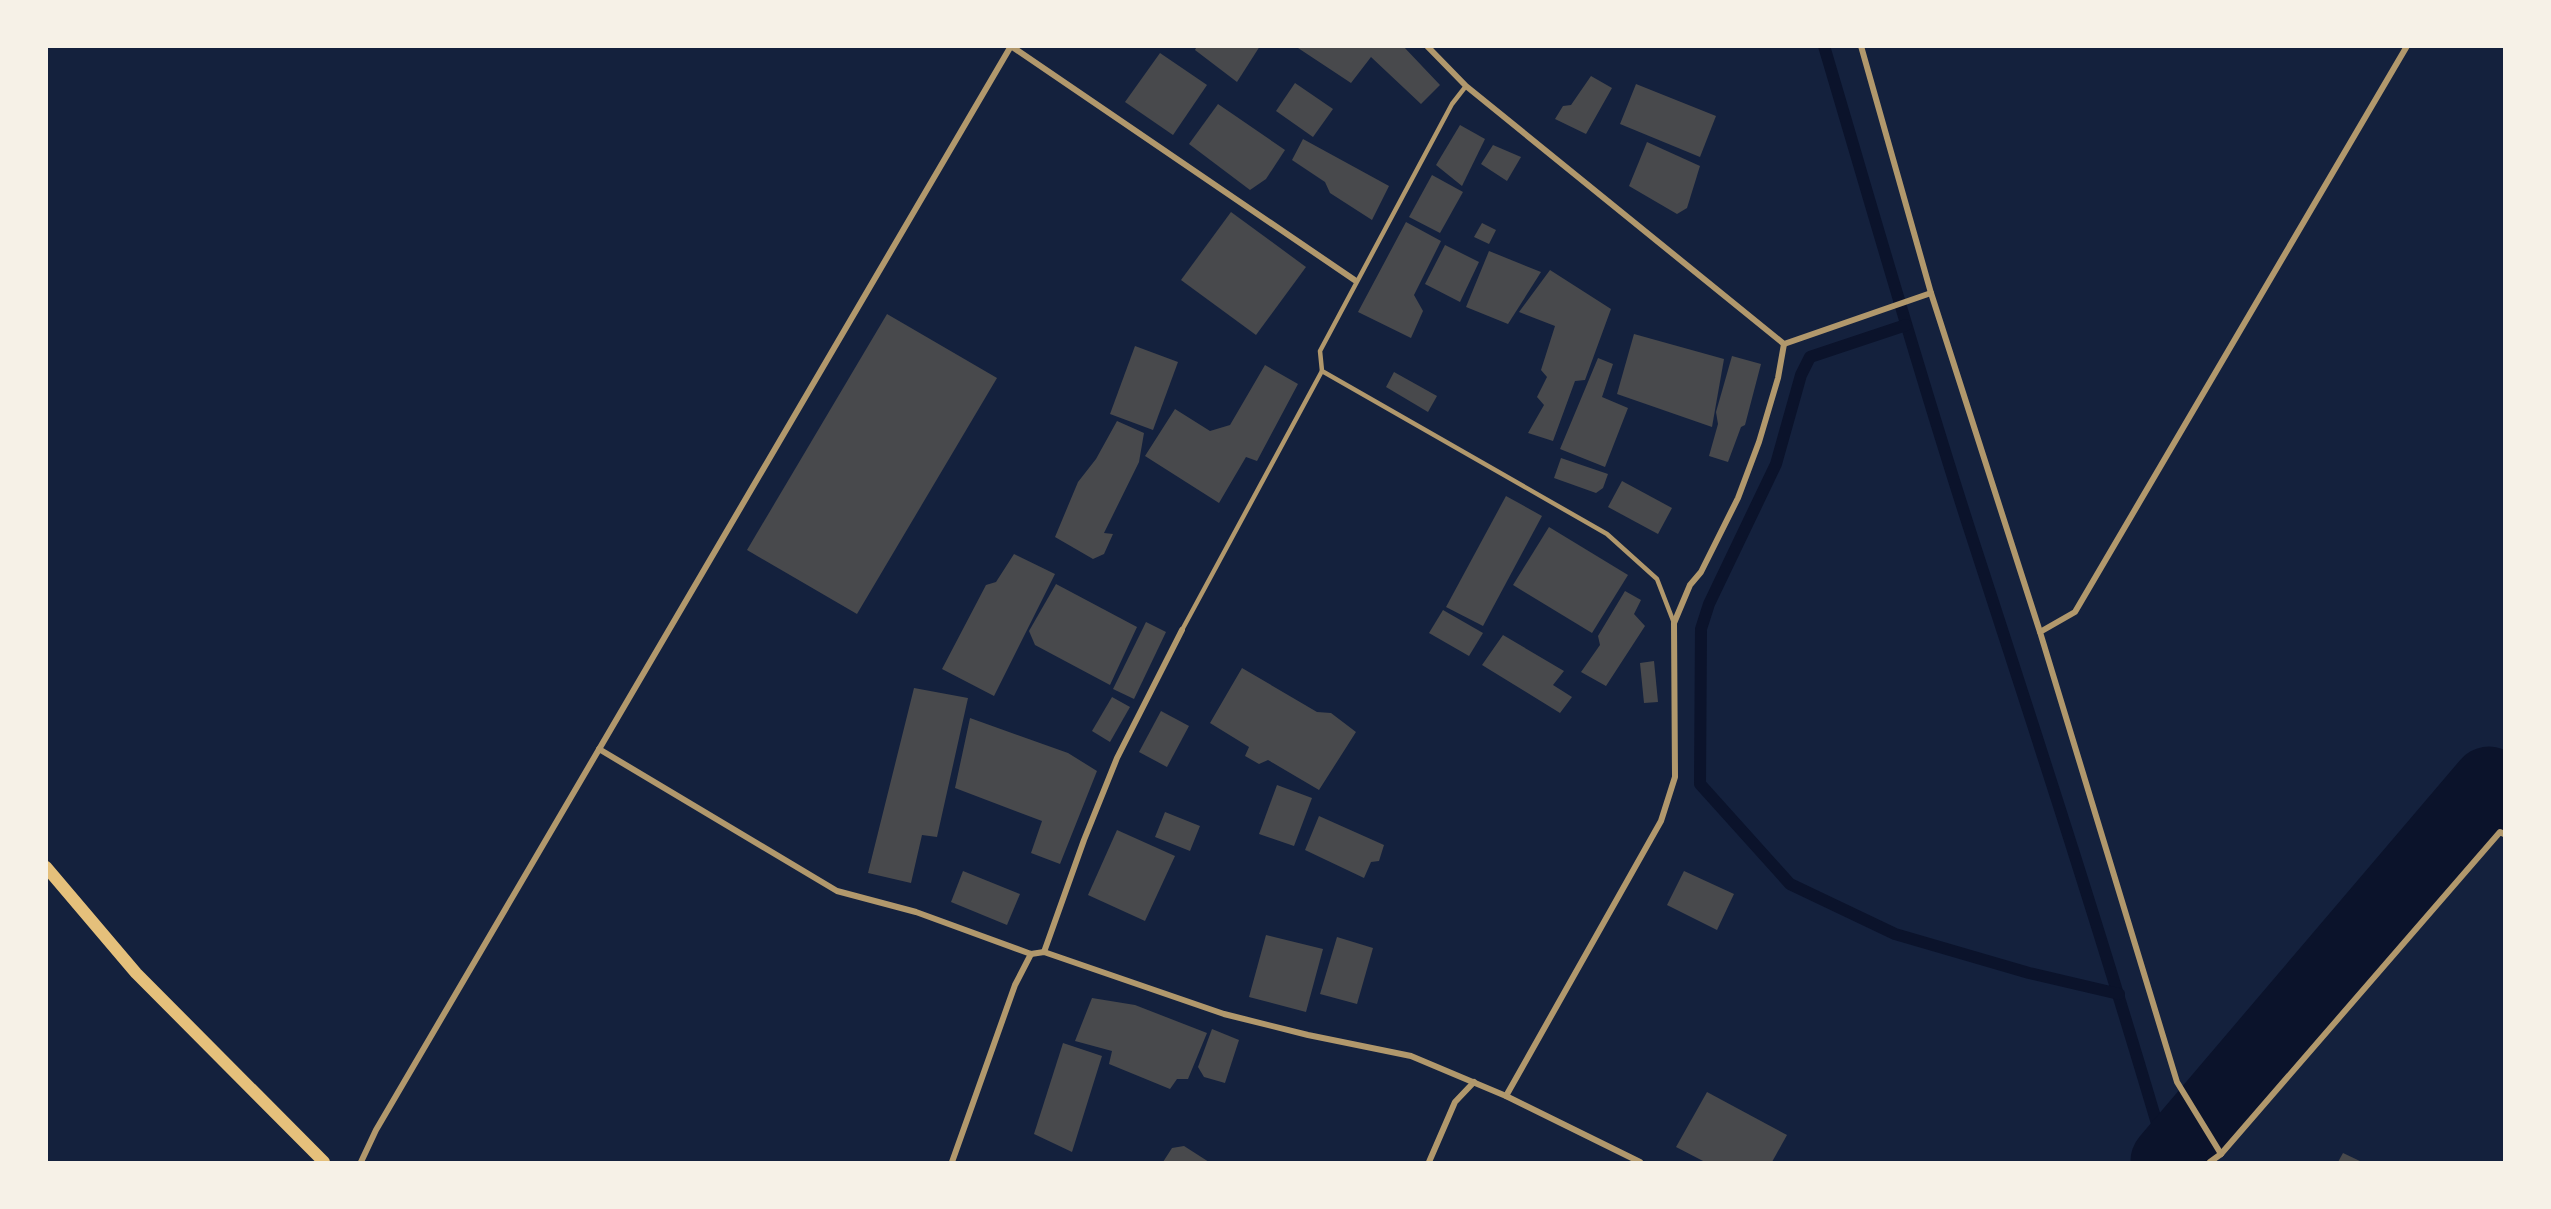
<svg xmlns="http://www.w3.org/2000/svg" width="2551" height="1209" font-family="'Space Grotesk',sans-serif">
  <rect width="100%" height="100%" fill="#14213d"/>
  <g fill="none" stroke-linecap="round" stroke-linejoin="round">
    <g stroke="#0b132b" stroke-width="12">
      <path d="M1824,46C1873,211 1920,377 1973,540C2040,746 2107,952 2168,1161"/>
      <polyline points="1906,325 1810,357 1801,375 1776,464 1709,604 1701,629 1700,784 1790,884 1895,934 2029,973 2119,994"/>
    </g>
    <polyline stroke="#0b132b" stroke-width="75" points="2169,1162 2168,1161 2489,784 2504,793"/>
  </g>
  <g fill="#48494c">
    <polygon points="1197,46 1260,46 1237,82 1195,50"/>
    <polygon points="1295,46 1403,46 1440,85 1421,104 1371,57 1351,83"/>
    <polygon points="1160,53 1207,85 1173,135 1125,102"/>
    <polygon points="1591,76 1612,88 1586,134 1555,119 1563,106 1571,105"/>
    <polygon points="1295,83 1333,109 1313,137 1276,111"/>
    <polygon points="1636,84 1716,116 1700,157 1620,124"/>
    <polygon points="1218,104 1285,150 1266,179 1250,190 1189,144"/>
    <polygon points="1460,125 1485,139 1462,186 1436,165"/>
    <polygon points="1303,139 1389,186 1372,220 1330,193 1325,182 1292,160"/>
    <polygon points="1647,142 1700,166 1687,208 1677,214 1629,186"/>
    <polygon points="1493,145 1521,157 1507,181 1481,164"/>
    <polygon points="1432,175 1463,192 1440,233 1409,217"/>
    <polygon points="1231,212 1306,267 1256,335 1181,280"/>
    <polygon points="1406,222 1441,241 1414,295 1423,311 1411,338 1358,312"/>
    <polygon points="1482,223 1496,230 1489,244 1474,237"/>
    <polygon points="1445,245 1479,262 1460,302 1425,284"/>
    <polygon points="1489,251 1541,272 1508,324 1466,307"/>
    <polygon points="1550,270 1611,309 1585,380 1575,381 1553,441 1528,433 1544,405 1537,397 1547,377 1541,370 1555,326 1519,312"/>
    <polygon points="887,314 997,378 857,614 747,550"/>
    <polygon points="1634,334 1724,359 1712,427 1617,394"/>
    <polygon points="1135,346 1178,362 1153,430 1110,414"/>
    <polygon points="1732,356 1761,364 1745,425 1741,427 1728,462 1709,456 1718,424 1716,412"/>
    <polygon points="1598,358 1613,364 1602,397 1628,408 1605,467 1560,449"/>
    <polygon points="1265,365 1298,384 1257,461 1246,457 1219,503 1145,456 1175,409 1210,431 1230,425"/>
    <polygon points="1394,372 1437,396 1428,412 1386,387"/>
    <polygon points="1117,421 1144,433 1139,462 1104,533 1113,534 1104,554 1093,559 1055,537 1078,482 1096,459"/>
    <polygon points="1561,458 1608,474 1603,488 1596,493 1554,478"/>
    <polygon points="1622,481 1672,508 1658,534 1608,507"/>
    <polygon points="1506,496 1542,516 1483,626 1446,607"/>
    <polygon points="1549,527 1628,575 1592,633 1513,585"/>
    <polygon points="1014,554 1055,574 994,696 942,669 986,585 996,582"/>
    <polygon points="1056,584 1137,627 1110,685 1035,645 1029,631"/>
    <polygon points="1625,591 1641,600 1634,614 1645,626 1606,686 1581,672 1600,645 1598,636"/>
    <polygon points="1443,610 1483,633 1469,656 1429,633"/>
    <polygon points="1146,622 1166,632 1134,699 1113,689"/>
    <polygon points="1503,635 1564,671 1553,685 1572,697 1560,713 1482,665"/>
    <polygon points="1654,661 1658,702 1644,703 1640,663"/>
    <polygon points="1242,668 1317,712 1331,713 1356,732 1319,790 1268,760 1259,764 1245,756 1249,747 1210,723"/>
    <polygon points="914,688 968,698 937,837 922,835 911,883 868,873"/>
    <polygon points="1112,697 1130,707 1110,742 1092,731"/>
    <polygon points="1161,711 1189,726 1167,767 1139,752"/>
    <polygon points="970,718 1068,753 1097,771 1060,864 1031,853 1042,821 955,788"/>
    <polygon points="1277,785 1312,798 1294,846 1259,834"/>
    <polygon points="1165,812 1200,826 1190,851 1155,837"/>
    <polygon points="1319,816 1384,845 1379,861 1371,862 1364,878 1305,850"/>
    <polygon points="1117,830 1175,856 1145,921 1088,895"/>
    <polygon points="963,871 1020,894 1007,925 951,902"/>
    <polygon points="1684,871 1734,894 1717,930 1667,905"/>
    <polygon points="1266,935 1323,949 1306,1012 1249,997"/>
    <polygon points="1337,937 1373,948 1357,1004 1320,994"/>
    <polygon points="1092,998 1135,1005 1207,1033 1188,1079 1177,1079 1170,1089 1109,1064 1112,1051 1075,1041"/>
    <polygon points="1212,1029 1239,1040 1225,1083 1204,1077 1198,1067"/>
    <polygon points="1063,1043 1102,1056 1072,1152 1034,1134"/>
    <polygon points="1707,1092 1787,1135 1772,1162 1705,1162 1676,1147"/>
    <polygon points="1184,1146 1209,1162 1163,1162 1172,1148"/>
    <polygon points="2343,1153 2362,1162 2338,1162"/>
  </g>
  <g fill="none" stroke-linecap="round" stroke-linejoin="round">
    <g stroke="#b1986c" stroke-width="4.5">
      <polyline points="1466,86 1452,104 1320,351 1322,371 1607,534 1657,579 1674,623"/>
      <polyline points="1182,630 1322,371"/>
    </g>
    <g stroke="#b1986c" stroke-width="6">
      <polyline points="1011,46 1356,281"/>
      <polyline points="1427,46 1466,86 1784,344 1931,293"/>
      <polyline points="1861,46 1931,293 2040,632"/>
      <polyline points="599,749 837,891 916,912 1031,954 1044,952 1224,1014 1308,1035 1411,1056 1506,1096 1640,1162"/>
      <polyline points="1044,952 1084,840 1117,758 1182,630"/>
      <polyline points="1506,1096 1661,821 1675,777 1674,623 1690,585 1701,572 1738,498 1759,442 1778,378 1784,344"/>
      <polyline points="2221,1154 2500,832 2504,834"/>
      <polyline points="361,1162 376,1130 1011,46"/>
      <polyline points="952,1162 1015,985 1031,954"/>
      <polyline points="1429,1162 1455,1102 1474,1082"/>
      <polyline points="2210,1162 2221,1154 2177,1082 2040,632 2075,612 2407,46"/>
    </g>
    <polyline stroke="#e5c07b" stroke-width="12" points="46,867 136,973 324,1162"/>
  </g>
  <rect width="2551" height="1209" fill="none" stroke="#f6f1e7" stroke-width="96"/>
</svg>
